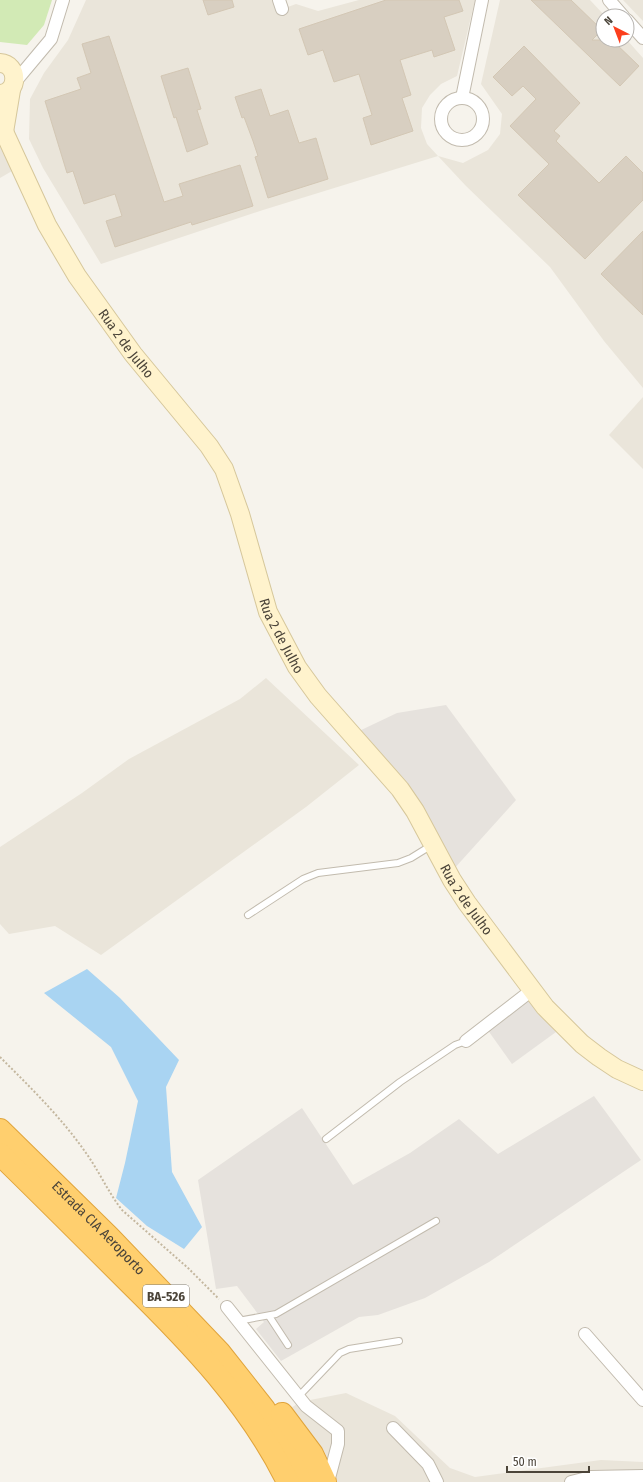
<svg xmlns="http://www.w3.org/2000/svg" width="643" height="1482" font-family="'Fira Sans Condensed',sans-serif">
  <rect width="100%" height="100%" fill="#f6f3ec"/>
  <g fill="#eae5da">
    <polygon points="86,0 273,0 277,11 296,4 318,11 359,0 475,0 457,76 441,84 430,95 422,108 421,128 427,144 438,156 463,163 488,150 500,134 502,114 481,84 500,0 590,0 605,16 603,16 603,40 627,40 643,58 643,388 604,341 550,267 466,186 438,156 263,210 101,264 43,168 29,139 30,99 44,73 68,40"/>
    <polygon points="623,0 643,0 643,21"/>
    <polygon points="0,147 12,171 0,178"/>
    <polygon points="643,397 643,469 609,435"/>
    <polygon points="266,678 359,765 306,807 101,955 55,926 9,934 0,924 0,847 82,793 129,759 240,699"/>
    <polygon points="346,1393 395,1416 450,1468 475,1477 601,1460 643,1462 643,1470 628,1482 319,1482 285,1412 300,1402"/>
  </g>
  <g fill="#e6e2dd">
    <polygon points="446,705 516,800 453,870 357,732 397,713"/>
    <polygon points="527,999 556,1032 512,1064 487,1029"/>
    <polygon points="594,1096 641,1160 489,1262 425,1298 378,1315 359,1317 281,1361 256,1329 264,1322 237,1286 216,1289 198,1180 302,1108 353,1185 410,1153 459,1119 498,1154"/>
  </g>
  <polygon fill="#d2eab5" points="0,0 52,0 44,25 27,45 0,42"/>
  <polygon fill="#a9d4f2" points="87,969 120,998 179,1060 166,1087 172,1172 202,1227 184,1249 147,1226 116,1198 125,1163 138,1101 111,1047 44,993"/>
  <g fill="#d8cfc1" stroke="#d3c7b4">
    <polygon points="203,0 232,0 234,7 208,15"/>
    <polygon points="386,0 459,0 463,11 444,17 455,50 434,57 432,50 400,60 411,95 402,98 413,131 371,145 363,118 372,115 359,74 334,82 323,50 308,55 299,29"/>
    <polygon points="531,0 571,0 602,30 592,40 612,40 639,66 620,86"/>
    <polygon points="109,36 164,202 183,196 179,184 240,165 253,206 192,225 191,222 115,247 106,221 122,216 115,194 84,204 73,171 67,173 45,101 81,89 77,78 91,73 82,44"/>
    <polygon points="524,46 580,103 554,131 560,136 556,141 599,183 626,156 643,173 643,200 585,259 518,195 549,164 510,126 536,99 523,86 512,96 493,77"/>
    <polygon points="188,68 201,109 197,110 208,144 187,152 176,117 174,118 161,76"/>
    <polygon points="261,89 270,116 288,110 299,143 316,138 328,179 268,198 256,160 255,157 258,156 253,141 244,117 242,118 235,97"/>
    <polygon points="643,231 643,315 601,274"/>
  </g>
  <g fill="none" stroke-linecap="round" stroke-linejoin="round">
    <defs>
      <g id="lane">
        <polyline points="248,915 303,879 318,873 398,863 411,858 432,845"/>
        <polyline points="326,1139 400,1082 455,1045 466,1041"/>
        <polyline points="269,1316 288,1345"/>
        <polyline points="238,1321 276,1314 436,1221"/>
        <polyline points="298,1397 340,1353 349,1349 399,1341"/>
      </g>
      <g id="street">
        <polyline points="279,0 282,9"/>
        <polyline points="609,0 623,16"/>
        <polyline points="627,20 643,38"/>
        <polyline points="15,82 51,39 63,0"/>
        <polyline points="462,98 482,0"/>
        <circle cx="462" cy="119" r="21"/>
        <polyline points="466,1041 532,990"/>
        <polyline points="227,1307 306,1406 338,1431 338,1444 328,1482"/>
        <polyline points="585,1334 643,1400"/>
        <polyline points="393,1428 428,1464 437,1482"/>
        <polyline points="571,1482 591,1477 643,1476"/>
      </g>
      <g id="secondary">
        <path d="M0,63C19,64 19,93 0,94"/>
        <path id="s1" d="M0,123L47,225L77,276L133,354L209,446L224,469L240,514L268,612L297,667L318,696L400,789L415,811L452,880L467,903L545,1007L582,1044L599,1057L617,1069L643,1081"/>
        <polyline points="4,132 11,90"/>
      </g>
      <g id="highway">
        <path id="s2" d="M0,1130L109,1237L219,1352L264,1409L306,1482"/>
        <path d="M0,1154C43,1196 86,1239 129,1282C190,1342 250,1404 288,1482"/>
        <polyline points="282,1414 312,1454 325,1482"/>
      </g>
    </defs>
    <use href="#lane" stroke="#c2bbae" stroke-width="8"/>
    <use href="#street" stroke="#c2bbae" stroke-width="14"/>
    <use href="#secondary" stroke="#d6c79b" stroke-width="20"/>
    <use href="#highway" stroke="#e0a43c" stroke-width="24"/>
    <path stroke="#c4b79f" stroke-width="2" stroke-dasharray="2 2" stroke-linecap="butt" d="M0,1057C30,1087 61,1117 86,1153C99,1171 108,1192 122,1210L188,1268L219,1299"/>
    <use href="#lane" stroke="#fff" stroke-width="6"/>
    <use href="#street" stroke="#fff" stroke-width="12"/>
    <use href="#secondary" stroke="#fff3cd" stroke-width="18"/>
    <use href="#highway" stroke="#ffcf6e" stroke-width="22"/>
  </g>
  <g text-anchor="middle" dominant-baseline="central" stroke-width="3" stroke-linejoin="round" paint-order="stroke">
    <rect fill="#fff" stroke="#817c74" stroke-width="1" x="143" y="1285" width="46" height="22" rx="3"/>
    <g font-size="13" font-weight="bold" fill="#4b4439">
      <text x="166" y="1296">BA-526</text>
    </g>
    <g font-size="14" fill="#4b4439" stroke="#fff">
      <text stroke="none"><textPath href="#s1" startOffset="255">Rua 2 de Julho</textPath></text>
      <text stroke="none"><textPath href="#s1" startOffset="591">Rua 2 de Julho</textPath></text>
      <text stroke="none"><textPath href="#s1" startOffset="915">Rua 2 de Julho</textPath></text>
      <text stroke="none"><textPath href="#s2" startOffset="139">Estrada CIA Aeroporto</textPath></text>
    </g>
  </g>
  <g transform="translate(615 28) rotate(318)"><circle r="19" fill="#ffffff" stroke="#b7b4b0"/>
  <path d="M0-3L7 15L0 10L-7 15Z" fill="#fc3f1d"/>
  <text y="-6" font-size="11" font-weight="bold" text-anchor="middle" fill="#4b4439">N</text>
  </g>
  <path d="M507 1466v6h82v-6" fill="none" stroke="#4b4439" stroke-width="2"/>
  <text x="513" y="1466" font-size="12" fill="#4b4439" stroke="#ffffff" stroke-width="3" paint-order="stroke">50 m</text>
</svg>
